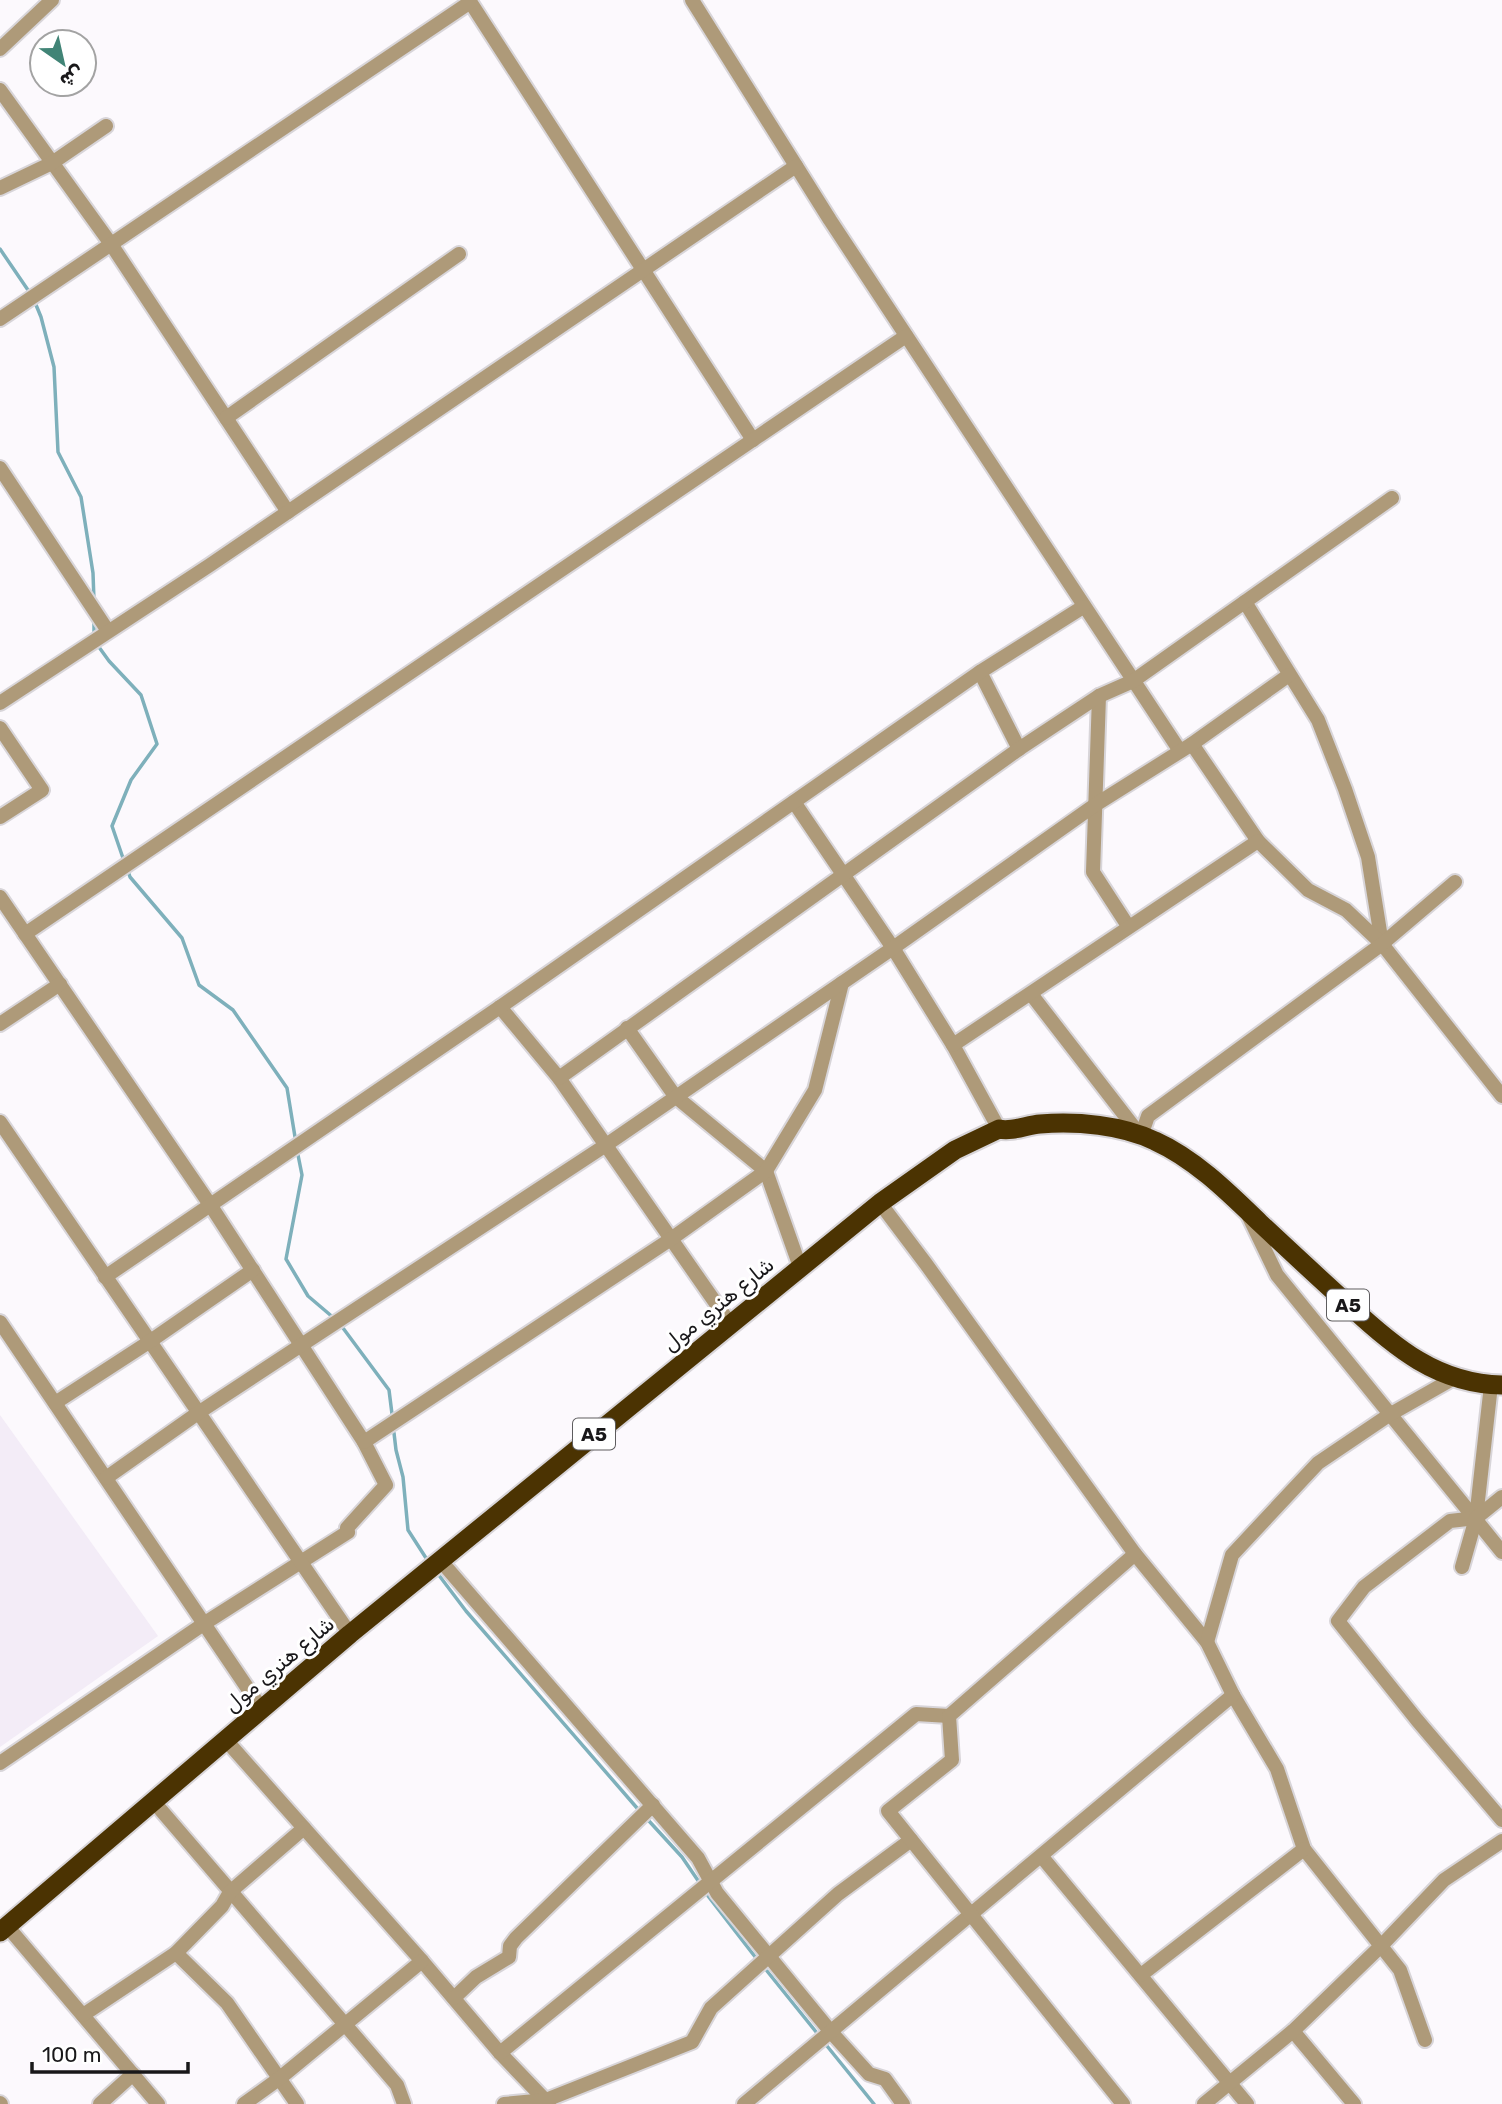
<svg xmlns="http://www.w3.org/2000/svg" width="1502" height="2104" font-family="Rubik,Cairo,sans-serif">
  <rect width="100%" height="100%" fill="#fcf9fd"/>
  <polygon fill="#f3ecf7" points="0,1415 158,1636 0,1747"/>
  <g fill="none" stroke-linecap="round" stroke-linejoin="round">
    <g stroke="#7eb0bb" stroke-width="3.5">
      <polyline points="0,249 30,293"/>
      <polyline points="34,300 41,317 54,367 58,452 81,497 93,573 94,601"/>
      <polyline points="94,619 94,636"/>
      <polyline points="96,643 109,661 141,695 157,744 131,780 112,826 124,861"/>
      <polyline points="127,868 130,877 182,938 199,985 233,1010 287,1088 296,1143"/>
      <polyline points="297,1150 302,1175 286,1259 308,1296 335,1319"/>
      <polyline points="340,1324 389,1390 392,1414"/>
      <polyline points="394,1433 396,1450 403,1477 408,1530 426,1558"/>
      <polyline points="438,1574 466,1611 637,1808"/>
      <polyline points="649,1821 682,1857 699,1882"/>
      <polyline points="708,1896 756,1958"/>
      <polyline points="767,1971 817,2033"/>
      <polyline points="827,2046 874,2104"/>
    </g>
    <defs>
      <g id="minor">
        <polyline points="469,0 753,440"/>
        <polyline points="692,0 830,220 1180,751"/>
        <polyline points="0,49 52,0"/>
        <polyline points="0,90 111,244 288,512"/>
        <polyline points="0,188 52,163 106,126"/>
        <polyline points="0,319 469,3"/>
        <polyline points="226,418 459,254"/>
        <polyline points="0,468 108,631"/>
        <polyline points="1245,602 1318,720 1345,789 1368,857 1382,944"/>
        <polyline points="980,672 1019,749"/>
        <polyline points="1099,696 1093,872 1128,926"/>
        <polyline points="0,703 210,565 796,166"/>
        <polyline points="0,728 42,790 0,817"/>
        <polyline points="1192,744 1258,841 1308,890 1346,910 1382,944 1502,1096"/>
        <polyline points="794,802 893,948 953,1045 999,1129"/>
        <polyline points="0,897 211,1206 364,1442 386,1485 347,1528 348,1532 205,1623 0,1763"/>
        <polyline points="25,934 906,336"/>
        <polyline points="1031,994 1140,1135"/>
        <polyline points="500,1007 559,1078 731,1325"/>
        <polyline points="0,1024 60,984"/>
        <polyline points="627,1028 675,1096 766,1171 800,1267"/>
        <polyline points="953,1045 1258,841"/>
        <polyline points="559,1078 1019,749 1099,696 1133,681 1392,498"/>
        <polyline points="0,1122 350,1634"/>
        <polyline points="1141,1136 1148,1116 1382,944 1455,882"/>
        <polyline points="880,1203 926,1264 1135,1554 1207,1642 1233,1695 1277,1769 1304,1849 1400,1970 1425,2040"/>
        <polyline points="1249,1217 1277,1275 1502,1552"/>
        <polyline points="105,1277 500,1007 980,672 1083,607"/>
        <polyline points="0,1322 261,1708"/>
        <polyline points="1491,1385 1476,1518 1450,1521 1364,1587 1338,1621 1417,1720 1502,1820"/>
        <polyline points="55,1403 149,1342 253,1270"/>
        <polyline points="364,1442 671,1239 766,1171 815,1090 842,983"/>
        <polyline points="106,1478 198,1413 606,1145 893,948 1095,805 1192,744 1289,675"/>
        <polyline points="440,1560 698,1858 717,1893 831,2032 869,2074 885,2079 903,2104"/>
        <polyline points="1462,1567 1476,1518 1502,1497"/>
        <polyline points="1207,1642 1232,1555 1318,1463 1389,1415 1456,1377"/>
        <polyline points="225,1739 422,1961 500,2053 549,2104"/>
        <polyline points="154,1802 397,2085 404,2104"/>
        <polyline points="1042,1857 1247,2104"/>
        <polyline points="7,1926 158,2104"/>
        <polyline points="176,1953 227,2003 297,2104"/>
        <polyline points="1141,1975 1304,1849"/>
        <polyline points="454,1998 476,1977 509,1957 510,1946 516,1938 653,1805"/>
        <polyline points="83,2015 176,1953 222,1906 230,1892 304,1828"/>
        <polyline points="1293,2031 1354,2104"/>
        <polyline points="500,2053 916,1714 949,1716"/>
        <polyline points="0,2103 1,2104"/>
        <polyline points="100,2104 133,2074"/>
        <polyline points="244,2104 280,2078 422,1961"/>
        <polyline points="504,2104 546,2100 692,2042 711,2008 838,1894 911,1840"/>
        <polyline points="744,2104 1233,1695"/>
        <polyline points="1123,2104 888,1811 952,1760 949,1716 1135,1554"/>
        <polyline points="1204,2104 1293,2031 1381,1946 1444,1880 1502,1841"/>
      </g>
      <path id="highway" d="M0,1932L350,1634L880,1203L955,1150L999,1129C1012,1132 1027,1125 1040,1124C1077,1121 1122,1125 1155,1141C1195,1159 1229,1193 1260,1223C1290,1251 1320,1279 1350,1306C1394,1347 1438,1384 1502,1385"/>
    </defs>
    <use href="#minor" stroke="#d8d5d9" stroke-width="18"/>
    <use href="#highway" stroke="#d8d5d9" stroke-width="23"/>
    <use href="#minor" stroke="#ae9a79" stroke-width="14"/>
    <use href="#highway" stroke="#4b3302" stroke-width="19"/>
  </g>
  <g text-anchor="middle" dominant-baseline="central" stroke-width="6" stroke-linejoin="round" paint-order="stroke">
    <g fill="#fff" stroke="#5e5d5f" stroke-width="2">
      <rect x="1327" y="1289.5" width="42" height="31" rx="5"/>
      <rect x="573" y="1418.5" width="42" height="31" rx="5"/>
    </g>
    <g font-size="19" font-weight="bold" fill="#19181a">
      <text x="1348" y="1305">A5</text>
      <text x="594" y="1434">A5</text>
    </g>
    <g font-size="21" fill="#19181a" stroke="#fff">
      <text transform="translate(718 1304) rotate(-39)">شارع هنري مول</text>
      <text transform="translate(279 1664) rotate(-40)">شارع هنري مول</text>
    </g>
  </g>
  <g transform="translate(63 63) rotate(146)"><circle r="33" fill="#ffffff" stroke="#a3a3a3" stroke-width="2"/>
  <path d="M0-5L12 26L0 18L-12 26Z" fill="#418476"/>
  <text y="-10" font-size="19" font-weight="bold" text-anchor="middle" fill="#19181a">ش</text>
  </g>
  <path d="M32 2062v10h156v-10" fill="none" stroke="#19181a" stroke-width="3.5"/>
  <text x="42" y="2062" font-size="21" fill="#19181a" stroke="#ffffff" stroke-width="5" paint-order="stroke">100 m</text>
</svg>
